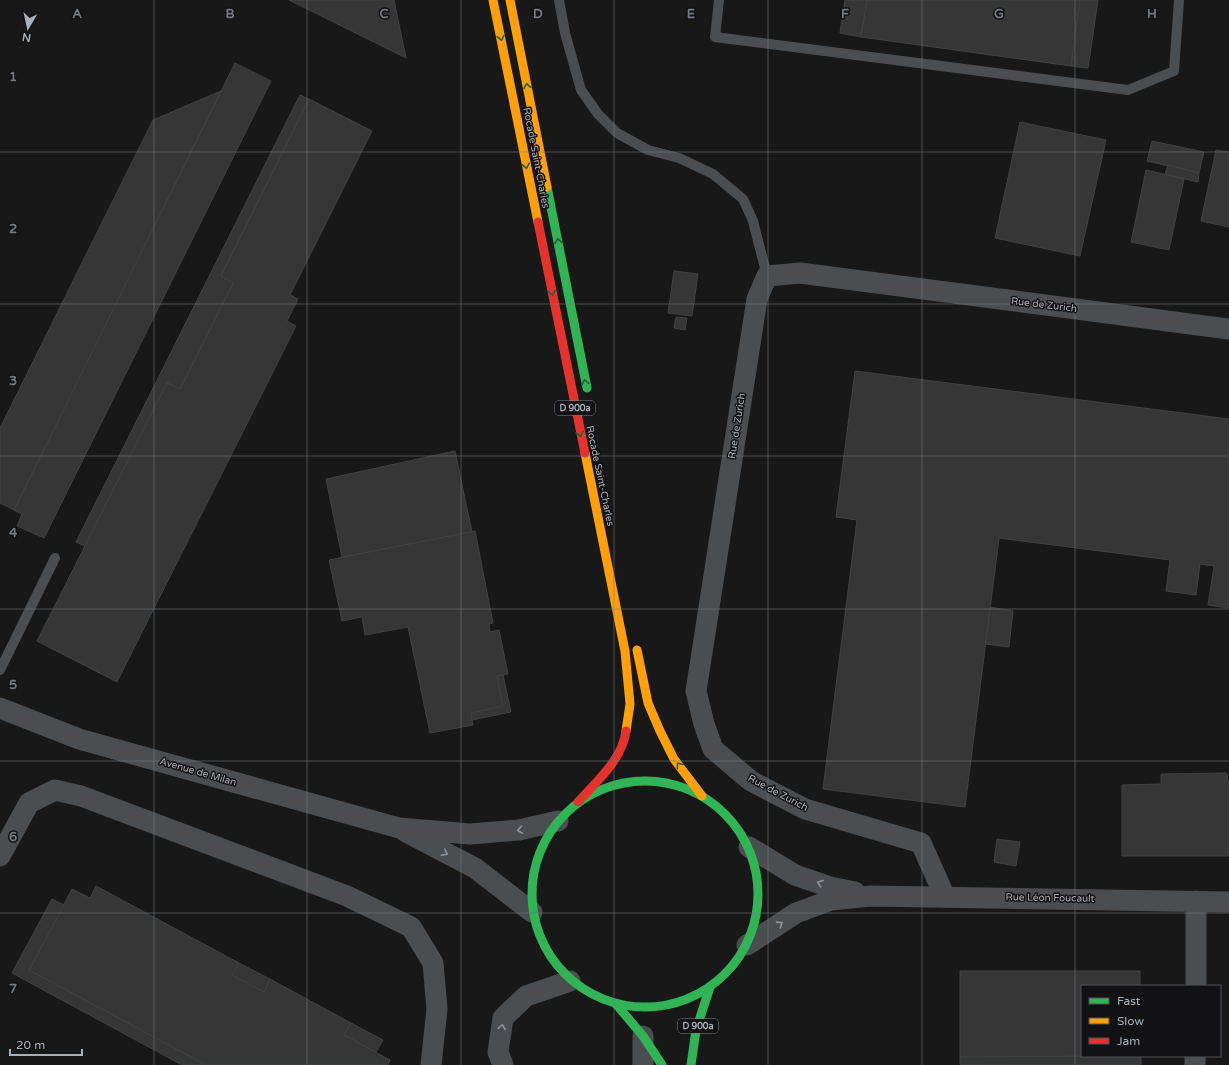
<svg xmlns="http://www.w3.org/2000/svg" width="1229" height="1065" font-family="'Varela Round',sans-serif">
  <rect width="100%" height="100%" fill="#181818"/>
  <g fill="#363637" stroke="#404244">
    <polygon points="289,0 394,0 406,58"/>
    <polygon points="845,0 867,0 861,37 840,33"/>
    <polygon points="867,0 1080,0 1071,66 861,37"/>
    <polygon points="1080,0 1098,0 1088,68 1071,66"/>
    <polygon points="235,63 271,81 44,538 17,526 22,514 14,510"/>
    <polygon points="221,91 14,510 0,503 0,428 153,120"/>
    <polygon points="300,95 309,99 221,276 233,283 180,389 167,383 85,546 76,542"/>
    <polygon points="309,99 372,131 290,295 298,299 287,321 296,326 117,682 37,641 167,383 180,389 233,283 221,276"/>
    <polygon points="1020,122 1106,140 1080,256 995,238"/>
    <polygon points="1152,141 1204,152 1199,173 1147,161"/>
    <polygon points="1216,150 1229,152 1229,227 1201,221"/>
    <polygon points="1168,165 1199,173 1198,182 1165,174"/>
    <polygon points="1146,170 1184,179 1169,250 1131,242"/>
    <polygon points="674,271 698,274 692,316 668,313"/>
    <polygon points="676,317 687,318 685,330 674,328"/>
    <polygon points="855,371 1229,419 1229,608 1208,605 1214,566 1200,564 1196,595 1166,591 1170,560 999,538 965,807 823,789 857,520 836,517"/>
    <polygon points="455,451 472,532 342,557 326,479"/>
    <polygon points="475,531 493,623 489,624 490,632 499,630 508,674 497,676 503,706 471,713 473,725 430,733 408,627 365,635 362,617 342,621 329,560"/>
    <polygon points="990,607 1013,611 1009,647 986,644"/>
    <polygon points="503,675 511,712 472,720 471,713 503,706 497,676"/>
    <polygon points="1227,773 1228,782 1229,782 1229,856 1122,856 1122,785 1161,784 1161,774"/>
    <polygon points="997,839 1020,842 1016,866 994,862"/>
    <polygon points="96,886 239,963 232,975 264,992 270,979 351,1023 344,1035 390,1060 388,1065 206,1065 29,970 72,889 90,898"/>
    <polygon points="52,899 64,905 29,970 206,1065 182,1065 12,973"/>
    <polygon points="239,963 270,979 264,992 232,975"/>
    <polygon points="960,971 1140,971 1140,986 1082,986 1082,1056 1097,1056 960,1057"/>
    <polygon points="351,1023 383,1040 376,1052 344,1035"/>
    <polygon points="1141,1056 1141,1065 960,1065 960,1057"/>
  </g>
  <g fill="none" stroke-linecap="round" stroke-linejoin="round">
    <g stroke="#4b4e51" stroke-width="10">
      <polyline points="559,0 565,33 581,90 598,114 617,133 648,150 679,158 713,174 743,199 753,221 767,276"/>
      <polyline points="719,0 715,37 1128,90 1174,71 1179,0"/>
      <polyline points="0,670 55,558"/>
    </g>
    <g stroke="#4b4e51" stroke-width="21">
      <polyline points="0,708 79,739 399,828 470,834 519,830 558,821"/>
      <polyline points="406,832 475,868 532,912"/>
      <polyline points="749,847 795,875 830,887 855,892"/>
      <polyline points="0,856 29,803 55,790 81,796 347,896 411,927 433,963 437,1009 431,1065"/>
      <polyline points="945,897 921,843 805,809 751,781 713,749 704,724 696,691 757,299 767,276 800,273 1229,329"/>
      <polyline points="747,945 796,913 831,900 871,896 1229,902"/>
      <polyline points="1196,986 1196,901"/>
      <polyline points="643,1036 643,1065"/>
      <polyline points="503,1065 498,1052 503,1018 526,996 570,981"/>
      <polyline points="1195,1065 1195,1056"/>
    </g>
    <g stroke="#30b455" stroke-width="9">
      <polyline points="547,187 587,388"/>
      <circle cx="645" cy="894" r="113"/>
      <polyline points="616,1004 643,1036 662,1065"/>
      <polyline points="691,1065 696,1030 710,987"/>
    </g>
    <g stroke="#ff9f0a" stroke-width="9">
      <polyline points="493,0 538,222"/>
      <polyline points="510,0 547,187"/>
      <polyline points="585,453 625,651 630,704 626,731"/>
      <polyline points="637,650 648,703 660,731 674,759 702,796"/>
    </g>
    <g stroke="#e5322d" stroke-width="9">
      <polyline points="538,222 585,453"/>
      <path d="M578,802C597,781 622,760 626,731"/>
    </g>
  </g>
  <defs><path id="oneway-chevron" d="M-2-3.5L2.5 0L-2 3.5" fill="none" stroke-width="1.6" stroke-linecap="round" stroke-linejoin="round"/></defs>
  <g stroke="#216334">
    <use href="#oneway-chevron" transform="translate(501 38) rotate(79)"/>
    <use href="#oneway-chevron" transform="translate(527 86) rotate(-101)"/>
    <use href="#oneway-chevron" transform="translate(526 166) rotate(79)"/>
    <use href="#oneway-chevron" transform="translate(558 241) rotate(-101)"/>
    <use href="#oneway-chevron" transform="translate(552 293) rotate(79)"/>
    <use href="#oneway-chevron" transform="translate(585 382) rotate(-101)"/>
    <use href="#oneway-chevron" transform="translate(580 434) rotate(78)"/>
    <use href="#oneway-chevron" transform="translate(679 765) rotate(-127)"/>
  </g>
  <g stroke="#8c939a">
    <use href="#oneway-chevron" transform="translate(520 830) rotate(170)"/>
    <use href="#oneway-chevron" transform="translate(445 853) rotate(28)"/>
    <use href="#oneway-chevron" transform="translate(820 883) rotate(-160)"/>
    <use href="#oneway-chevron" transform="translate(780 924) rotate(-33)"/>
    <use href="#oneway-chevron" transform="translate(502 1027) rotate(-82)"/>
  </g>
  <path fill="none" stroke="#767b81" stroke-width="1" stroke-opacity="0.55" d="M154,0V1065M307,0V1065M461,0V1065M614,0V1065M768,0V1065M922,0V1065M1075,0V1065M0,152H1229M0,304H1229M0,456H1229M0,609H1229M0,761H1229M0,913H1229"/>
  <g text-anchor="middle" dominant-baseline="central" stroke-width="3" stroke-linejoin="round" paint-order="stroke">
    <g fill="#121214" stroke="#7b8188" stroke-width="1">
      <rect x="555" y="401" width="40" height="14" rx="3"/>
      <rect x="678" y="1019" width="40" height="14" rx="3"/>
    </g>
    <g font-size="9" font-weight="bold" fill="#a8b1b9">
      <text x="575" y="408">D 900a</text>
      <text x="698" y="1026">D 900a</text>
    </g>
    <g font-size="10" fill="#a8b1b9" stroke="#121214">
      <text transform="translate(536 158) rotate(79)">Rocade Saint-Charles</text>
      <text transform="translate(1044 305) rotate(7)">Rue de Zurich</text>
      <text transform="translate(737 426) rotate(-81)">Rue de Zurich</text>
      <text transform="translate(600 476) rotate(78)">Rocade Saint-Charles</text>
      <text transform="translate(198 772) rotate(16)">Avenue de Milan</text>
      <text transform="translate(778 793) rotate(28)">Rue de Zurich</text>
      <text transform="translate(1050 898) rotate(1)">Rue Léon Foucault</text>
    </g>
  </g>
  <g font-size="13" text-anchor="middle" font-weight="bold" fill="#767b81" stroke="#121214" stroke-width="3" stroke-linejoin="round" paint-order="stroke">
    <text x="77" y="18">A</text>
    <text x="230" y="18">B</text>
    <text x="384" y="18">C</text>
    <text x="538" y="18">D</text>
    <text x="691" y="18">E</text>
    <text x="845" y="18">F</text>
    <text x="999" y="18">G</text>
    <text x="1152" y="18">H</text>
    <text x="13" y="81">1</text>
    <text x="13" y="233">2</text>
    <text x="13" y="385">3</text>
    <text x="13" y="537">4</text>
    <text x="13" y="689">5</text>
    <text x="13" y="841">6</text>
    <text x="13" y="993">7</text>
  </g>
  <rect x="1081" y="985" width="140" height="72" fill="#121214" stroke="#4e5256"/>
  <rect x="1089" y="998" width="20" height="6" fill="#30b455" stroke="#4e5256"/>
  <text x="1117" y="1005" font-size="12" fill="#a8b1b9">Fast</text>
  <rect x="1089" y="1018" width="20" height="6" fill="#ff9f0a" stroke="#4e5256"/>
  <text x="1117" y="1025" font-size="12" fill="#a8b1b9">Slow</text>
  <rect x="1089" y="1038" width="20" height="6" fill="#e5322d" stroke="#4e5256"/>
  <text x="1117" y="1045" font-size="12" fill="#a8b1b9">Jam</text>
  <g transform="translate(28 28) rotate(189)" stroke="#121214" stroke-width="3" paint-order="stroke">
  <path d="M0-3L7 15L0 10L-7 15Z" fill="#a8b1b9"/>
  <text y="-6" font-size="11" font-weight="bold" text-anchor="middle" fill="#a8b1b9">N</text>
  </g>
  <path d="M10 1049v6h72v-6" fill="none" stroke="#a8b1b9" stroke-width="2"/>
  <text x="16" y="1049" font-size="12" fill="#a8b1b9" stroke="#121214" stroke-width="3" paint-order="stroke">20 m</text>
</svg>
